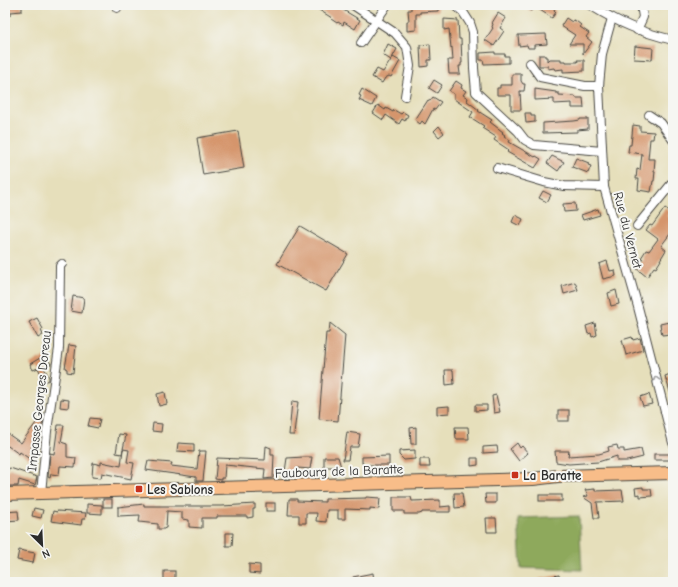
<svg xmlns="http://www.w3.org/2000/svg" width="678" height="587" font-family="'Comic Neue',sans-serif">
  <rect width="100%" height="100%" fill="#f6f6f2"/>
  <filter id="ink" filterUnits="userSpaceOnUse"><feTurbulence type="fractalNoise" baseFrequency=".025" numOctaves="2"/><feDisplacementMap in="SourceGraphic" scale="8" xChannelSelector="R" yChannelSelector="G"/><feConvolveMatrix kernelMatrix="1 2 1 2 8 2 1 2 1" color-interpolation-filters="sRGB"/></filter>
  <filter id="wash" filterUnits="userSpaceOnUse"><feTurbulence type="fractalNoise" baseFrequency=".012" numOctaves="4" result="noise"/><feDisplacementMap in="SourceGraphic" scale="16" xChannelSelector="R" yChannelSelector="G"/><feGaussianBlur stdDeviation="0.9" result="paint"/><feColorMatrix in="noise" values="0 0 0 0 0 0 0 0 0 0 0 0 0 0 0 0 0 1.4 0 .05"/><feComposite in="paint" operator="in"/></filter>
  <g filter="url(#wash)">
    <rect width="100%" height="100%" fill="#e6dfbb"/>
    <polygon fill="#8ea95b" stroke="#5c6a43" points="579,516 582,570 521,568 518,518"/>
    <g id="blocks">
      <g fill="#d5956c">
        <polygon points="5,5 22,5 22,11 11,12 11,15 5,16"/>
        <polygon points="311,5 335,5 360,20 355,29 344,22 343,25 338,22 337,23 331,19 332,18"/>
        <polygon points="411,5 438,5 438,11 420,12 420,14 416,14 416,30 407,31 407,21 409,21 408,10 411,10"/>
        <polygon points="522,5 550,5 555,8 554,10 556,12 552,18 534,6 531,11"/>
        <polygon points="498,13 506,18 500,28 504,31 494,46 485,40 493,28 492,27 493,24 492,23"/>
        <polygon points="566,18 572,22 573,20 576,21 581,25 580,27 589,33 586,37 592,42 583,54 583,44 569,44 575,35 561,26"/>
        <polygon points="444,19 458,20 459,39 461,39 462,63 461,63 461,66 459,66 460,74 449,74 448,60 453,60 452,47 451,48 449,29 444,30"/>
        <polygon points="546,34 547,44 534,45 534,48 528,48 527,45 519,46 518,35"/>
        <polygon points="388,44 397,49 391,60 383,55"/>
        <polygon points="430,44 431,60 428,60 428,66 421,67 420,45"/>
        <polygon points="635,46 653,48 652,60 634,59"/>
        <polygon points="495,52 495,54 505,54 505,56 509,56 509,63 484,64 483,60 480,60 480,53"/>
        <polygon points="539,55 545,55 545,57 547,57 547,61 549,59 561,59 561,61 566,61 566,62 578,62 577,60 584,60 584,71 563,72 563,69 555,70 554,68 548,69 548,66 539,66"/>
        <polygon points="393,57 400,61 391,77 389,76 385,78 382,83 372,77 377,69 383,72"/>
        <polygon points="512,74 521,74 521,81 523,84 525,84 524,91 520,91 521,110 511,110 511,95 497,95 497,88 500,88 500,85 512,85"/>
        <polygon points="434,80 442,85 437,93 429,88"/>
        <polygon points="456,81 462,85 461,88 466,91 463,95 468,98 467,101 479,110 478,111 492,120 490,122 503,132 502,133 505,135 504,136 510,140 509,142 535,157 536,156 541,159 535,168 507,152 509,150 494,140 496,137 482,128 484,126 470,117 473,112 454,99 454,94 449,91"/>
        <polygon points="362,89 376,98 372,106 359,100 361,96 359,95"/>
        <polygon points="535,89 556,92 556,93 559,93 559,95 575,96 576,98 583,98 584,108 572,108 572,103 554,104 554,99 535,100"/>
        <polygon points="433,97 441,102 435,110 433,109 425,124 422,121 420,124 415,120 428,100 430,101"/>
        <polygon points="378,105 385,110 386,108 393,112 394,110 401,114 403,112 408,115 405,121 402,119 399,124 386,115 383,120 373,113"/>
        <polygon points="525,113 531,113 531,116 535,116 535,122 526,123"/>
        <polygon points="580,119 588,119 588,129 577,130 577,132 543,133 543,123 574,121 580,120"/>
        <polygon points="633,125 640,126 640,131 654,132 653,139 650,139 648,159 655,159 654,171 655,171 654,181 653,181 651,192 638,190 639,179 636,179 637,169 640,170 642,154 628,152 629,145 631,145"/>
        <polygon points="439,126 444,133 439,137 434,131"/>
        <polygon points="238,131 244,168 203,175 197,138"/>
        <polygon points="552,156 564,162 558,171 547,163"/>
        <polygon points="576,158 589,163 588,165 591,166 588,173 572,167"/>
        <polygon points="543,191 551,195 547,202 539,198"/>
        <polygon points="575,203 576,211 564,212 563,204"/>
        <polygon points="665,208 671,212 668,216 673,219 673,230 661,246 666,250 660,260 661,260 656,268 654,267 647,277 636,268 643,259 641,258 646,250 649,251 658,239 646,230 650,225 652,226"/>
        <polygon points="598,209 600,215 583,220 581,215"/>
        <polygon points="515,215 523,219 520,226 512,222"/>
        <polygon points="300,226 348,254 326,291 277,264"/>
        <polygon points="607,261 610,271 615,270 616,276 603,279 599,264"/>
        <polygon points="575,282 578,290 564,294 562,286"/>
        <polygon points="616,290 619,304 611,306 608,293"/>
        <polygon points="73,296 84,298 82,313 71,311"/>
        <polygon points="37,318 43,329 41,330 43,335 38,338 29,322"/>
        <polygon points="669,322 671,334 662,335 660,324"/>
        <polygon points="330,323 345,335 338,421 319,419 326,333 329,333"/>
        <polygon points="595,323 597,335 592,337 591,333 588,334 586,326"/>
        <polygon points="632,337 633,340 640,338 643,350 626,355 622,340"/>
        <polygon points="69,345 76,346 73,373 67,372 67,369 65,368"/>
        <polygon points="46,356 51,364 44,368 49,377 49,380 45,382 38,368 33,370 30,364 40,358 40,360"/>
        <polygon points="445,370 453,370 454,384 446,385"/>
        <polygon points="673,373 673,398 672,398 665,376"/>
        <polygon points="165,392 167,404 159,406 157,394"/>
        <polygon points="649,394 652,404 643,406 640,397"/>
        <polygon points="496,395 500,412 494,413 492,396"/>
        <polygon points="61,399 69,400 68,408 60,407"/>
        <polygon points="292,401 298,402 295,425 294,435 289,435"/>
        <polygon points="475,405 487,405 487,410 475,411"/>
        <polygon points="449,406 449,413 437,414 437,407"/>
        <rect x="558" y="410" width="11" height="11"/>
        <polygon points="42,415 44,416 43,423 33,439 36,441 31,448 37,452 31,460 20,452 19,454 5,444 5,432 21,443"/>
        <polygon points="90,418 100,419 98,428 88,426"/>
        <polygon points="153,423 162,424 161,432 152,431"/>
        <polygon points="58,425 64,425 61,442 67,444 67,457 76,458 75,467 60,466 59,475 51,474 50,478 48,477 50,453 54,454"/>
        <polygon points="416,427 416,444 411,444 410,428"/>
        <polygon points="455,427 468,427 469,439 456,439"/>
        <polygon points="347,432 360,434 358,447 350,447 348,460 343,460"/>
        <polygon points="119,434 126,435 122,454 116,453"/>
        <polygon points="178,443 194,444 194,452 177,451"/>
        <polygon points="517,443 520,448 522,446 528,453 519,461 510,449"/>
        <polygon points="617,445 618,449 624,449 624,452 641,449 643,457 627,461 617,461 617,456 598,462 569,464 556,462 555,451 569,451 568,456 599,454 609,451 608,447"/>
        <polygon points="266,446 271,448 271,455 274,455 273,478 264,479 265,469 225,465 224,478 221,478 221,480 215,479 217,458 265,460"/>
        <polygon points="497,446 498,452 483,453 483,447"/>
        <polygon points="123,449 129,450 127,462 134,463 131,479 102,473 101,478 92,477 93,463 101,465 101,462 121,466"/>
        <polygon points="415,450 415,459 404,460 399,455 399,451"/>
        <polygon points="199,451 206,451 203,481 196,481 196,477 146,470 148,461 172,463 171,466 197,469"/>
        <rect x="654" y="454" width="19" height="6"/>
        <polygon points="389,456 389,465 363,465 363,463 362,463 362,457"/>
        <polygon points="304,457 312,457 310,469 297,468 297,478 284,478 287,458"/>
        <polygon points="324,457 338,457 341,467 324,467"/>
        <polygon points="471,458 478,458 478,465 471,466"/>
        <polygon points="420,459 429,459 430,467 420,467"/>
        <polygon points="10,468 37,477 35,485 19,480 18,486 5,486 5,474 7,474 8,469"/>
        <polygon points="643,487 643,489 651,489 652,496 640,497 640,494 636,495 635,488"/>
        <polygon points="595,489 595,491 622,490 624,501 597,502 599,518 594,518 592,503 583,497 588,496 585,490"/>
        <polygon points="454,493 462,493 464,507 455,508"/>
        <polygon points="485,494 496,494 496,503 486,503"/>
        <rect x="539" y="495" width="23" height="6"/>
        <polygon points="366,497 380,498 379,509 370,508 370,510 345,509 345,519 338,519 338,510 327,510 326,522 316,521 317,513 306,513 306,523 299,523 299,515 288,515 289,499 297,499 297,501 325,502 325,499 366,498"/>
        <polygon points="393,497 411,497 412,501 440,500 440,507 450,506 450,512 422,512 422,513 419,514 404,514 404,511 393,511"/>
        <rect x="103" y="499" width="9" height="8"/>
        <rect x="266" y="503" width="9" height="8"/>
        <polygon points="87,504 102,505 102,514 87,513"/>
        <polygon points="144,504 144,506 222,506 255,504 255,509 253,509 253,517 247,518 247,516 217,516 217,518 202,518 202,528 189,527 189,520 182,519 182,512 167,511 166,528 165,528 164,529 158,529 158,524 139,522 140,515 118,516 118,507"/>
        <polygon points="34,508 43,510 41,518 32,516"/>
        <polygon points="18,511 19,520 5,521 5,512"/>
        <polygon points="53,511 57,512 57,511 86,513 85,519 82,519 81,525 51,521"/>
        <polygon points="486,518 496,518 497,532 487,532"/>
        <polygon points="226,533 233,533 232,546 226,546"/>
        <polygon points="19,550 35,553 33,563 17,560"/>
        <polygon points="249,564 260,565 260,574 249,573"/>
        <rect x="164" y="571" width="11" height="10"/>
        <polygon points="373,573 374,582 354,582 353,577"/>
        <polygon points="559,575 560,582 539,582 539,579"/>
      </g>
    </g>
  </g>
  <g filter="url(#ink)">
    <use href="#blocks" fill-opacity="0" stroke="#474641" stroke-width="1"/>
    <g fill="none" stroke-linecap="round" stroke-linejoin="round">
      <defs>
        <g id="street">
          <polyline points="117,5 117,8"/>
          <polyline points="353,5 395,33 407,47 410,66 405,96"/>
          <polyline points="455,5 463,12 470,23 473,32 474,68 476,92 518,131 525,140 534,145 602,151"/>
          <path d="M590,5C619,23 640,32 673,40"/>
          <polyline points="612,18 602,54 599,86 604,187 638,307 673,443"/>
          <polyline points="637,30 643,17 641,5"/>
          <polyline points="361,43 387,5"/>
          <polyline points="530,63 540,77 585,86 599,86"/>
          <polyline points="649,115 661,123 673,140"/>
          <polyline points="497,168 544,182 564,186 604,187"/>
          <polyline points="637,226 673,182"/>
          <polyline points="41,493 47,431 59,348 60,266 62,264"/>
        </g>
        <polyline id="primary" points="5,494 533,479 558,476 673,473"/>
      </defs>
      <use href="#street" stroke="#474641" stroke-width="10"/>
      <use href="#primary" stroke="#474641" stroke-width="14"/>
      <use href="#street" stroke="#fff" stroke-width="8"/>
      <use href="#primary" stroke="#f8bd89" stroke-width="12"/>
    </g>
    <defs><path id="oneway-chevron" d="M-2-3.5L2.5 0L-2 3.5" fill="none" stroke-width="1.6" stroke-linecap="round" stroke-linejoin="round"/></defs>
    <use stroke="#a0a0a0" href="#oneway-chevron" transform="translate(656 379) rotate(-105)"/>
  </g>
  <g fill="#c8321e" stroke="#f6f6f2" stroke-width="1.5">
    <rect x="511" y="471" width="8" height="8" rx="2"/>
    <rect x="135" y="485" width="8" height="8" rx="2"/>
  </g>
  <g text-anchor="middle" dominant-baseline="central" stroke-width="4" stroke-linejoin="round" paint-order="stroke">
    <g font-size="13" fill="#2b2b2b" stroke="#f6f6f2">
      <text transform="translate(628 230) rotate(75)">Rue du Vernet</text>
      <text transform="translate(39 401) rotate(-84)">Impasse Georges Doreau</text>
      <text transform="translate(339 471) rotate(-2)">Faubourg de la Baratte</text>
    </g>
    <g font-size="13" font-weight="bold" fill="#2b2b2b" stroke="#f6f6f2" text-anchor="start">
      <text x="523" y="475">La Baratte</text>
      <text x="147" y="489">Les Sablons</text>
    </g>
  </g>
  <rect width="678" height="587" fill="none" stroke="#f6f6f2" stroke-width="20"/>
  <g transform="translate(42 545) rotate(156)" stroke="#f6f6f2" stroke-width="3" paint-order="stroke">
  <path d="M0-3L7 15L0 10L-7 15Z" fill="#2b2b2b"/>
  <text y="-6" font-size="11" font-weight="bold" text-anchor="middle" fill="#2b2b2b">N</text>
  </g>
</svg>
